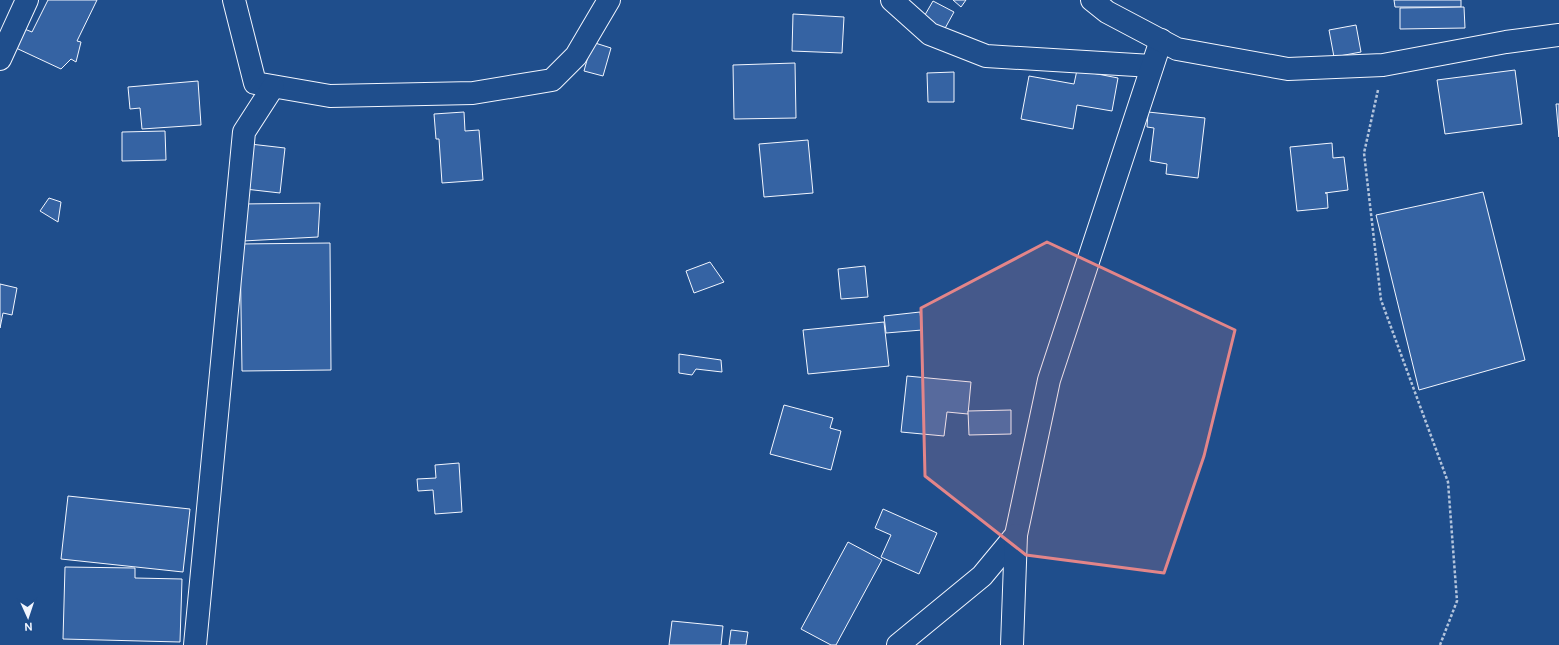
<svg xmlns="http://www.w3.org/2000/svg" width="1559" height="645" font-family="'DM Sans',sans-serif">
  <rect width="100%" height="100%" fill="#1f4e8c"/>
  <g fill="#3563a3" stroke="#f2f6ff">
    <polygon points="48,0 97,0 77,41 81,42 76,62 71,59 61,69 16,48 22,28 32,32"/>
    <polygon points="953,0 966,0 961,7"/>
    <polygon points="1394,0 1461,0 1461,7 1395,7"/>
    <polygon points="933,1 954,12 943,32 922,20"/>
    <polygon points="1464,7 1465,28 1400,29 1400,8"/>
    <polygon points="793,14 844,17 842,53 792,51"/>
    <polygon points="1356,25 1361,52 1334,57 1329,30"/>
    <polygon points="592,42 611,48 603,76 584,71"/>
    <polygon points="795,63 796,118 734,119 733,65"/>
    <polygon points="1077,70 1118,78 1112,111 1077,105 1073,129 1021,119 1029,76 1074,84"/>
    <polygon points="1515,70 1522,124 1445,134 1437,80"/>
    <polygon points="954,72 954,102 928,102 927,73"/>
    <polygon points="198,81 201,125 142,129 140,108 130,109 128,87"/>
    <polygon points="1556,104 1559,104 1559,137"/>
    <polygon points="464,112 465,131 479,130 483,180 442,183 439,139 436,139 434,114"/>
    <polygon points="1148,112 1205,118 1198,178 1166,174 1167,164 1150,161 1154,128 1147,127"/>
    <polygon points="165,131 166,160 122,161 122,132"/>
    <polygon points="808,140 813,193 764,197 759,144"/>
    <polygon points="1332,143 1333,158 1344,157 1348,190 1325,193 1327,193 1328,208 1297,211 1290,147"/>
    <polygon points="250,144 285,148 280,193 245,189"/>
    <polygon points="1483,192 1525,360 1419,390 1376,215"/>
    <polygon points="49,198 61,202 58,222 40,211"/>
    <polygon points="320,203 318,237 243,241 241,204"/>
    <polygon points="330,243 331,370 242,371 240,244"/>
    <polygon points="710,262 724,282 694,293 686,271"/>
    <polygon points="865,266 868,297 841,299 838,269"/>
    <polygon points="0,284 17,288 12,315 3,313 0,328"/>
    <polygon points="920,312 922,330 886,333 884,316"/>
    <polygon points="884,322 889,366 808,374 803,330"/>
    <polygon points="679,354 721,360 722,372 696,369 692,375 679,373"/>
    <polygon points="907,376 971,382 968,414 947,412 944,436 901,432"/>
    <polygon points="784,405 833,418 830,428 841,431 831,470 770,454"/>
    <polygon points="1011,410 1011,434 969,435 968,411"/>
    <polygon points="459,463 462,512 435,514 433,490 418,491 417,479 436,478 435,465"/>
    <polygon points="68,496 190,509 183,572 61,559"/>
    <polygon points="883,509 937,533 919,574 881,557 891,535 875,528"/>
    <polygon points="848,542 882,560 836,645 831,645 801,629"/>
    <polygon points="65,567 135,568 135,578 182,579 180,642 63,639"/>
    <polygon points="672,621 723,626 721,645 669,645"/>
    <polygon points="731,630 748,632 746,645 729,645"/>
  </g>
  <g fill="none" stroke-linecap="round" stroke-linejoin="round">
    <defs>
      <g id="minor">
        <polyline points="234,0 255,83 330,96 473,93 552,80 576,56 609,0"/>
        <polyline points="892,0 930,34 986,56 1152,66"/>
        <polyline points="0,59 27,0"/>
        <polyline points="195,645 244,132 273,87"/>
        <polyline points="898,645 982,576 1016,535 1049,380 1161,40"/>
        <polyline points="1012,645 1016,535"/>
      </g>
      <polyline id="tertiary" points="1092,0 1107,12 1177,49 1288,69 1383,65 1506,42 1559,35"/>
    </defs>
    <use href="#minor" stroke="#f2f6ff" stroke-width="24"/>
    <use href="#tertiary" stroke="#f2f6ff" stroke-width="24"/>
    <polyline stroke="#b3c4dc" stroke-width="2.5" stroke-dasharray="3 2" stroke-linecap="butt" points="1378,90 1364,153 1381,300 1448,482 1457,601 1440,645"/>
    <use href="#minor" stroke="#1f4e8c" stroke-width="22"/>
    <use href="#tertiary" stroke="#1f4e8c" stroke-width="22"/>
  </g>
  <path fill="#e38589" fill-opacity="0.2" stroke="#e38589" stroke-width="3" stroke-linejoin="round" d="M1047,242L1235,330L1204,456L1164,573L1026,555L925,476L921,308Z"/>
  <g transform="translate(28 617) rotate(177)" stroke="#1f4e8c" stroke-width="3" paint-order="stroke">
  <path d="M0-3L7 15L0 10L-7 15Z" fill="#f2f6ff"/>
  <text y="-6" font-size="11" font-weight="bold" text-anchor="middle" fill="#f2f6ff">N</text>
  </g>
</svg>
